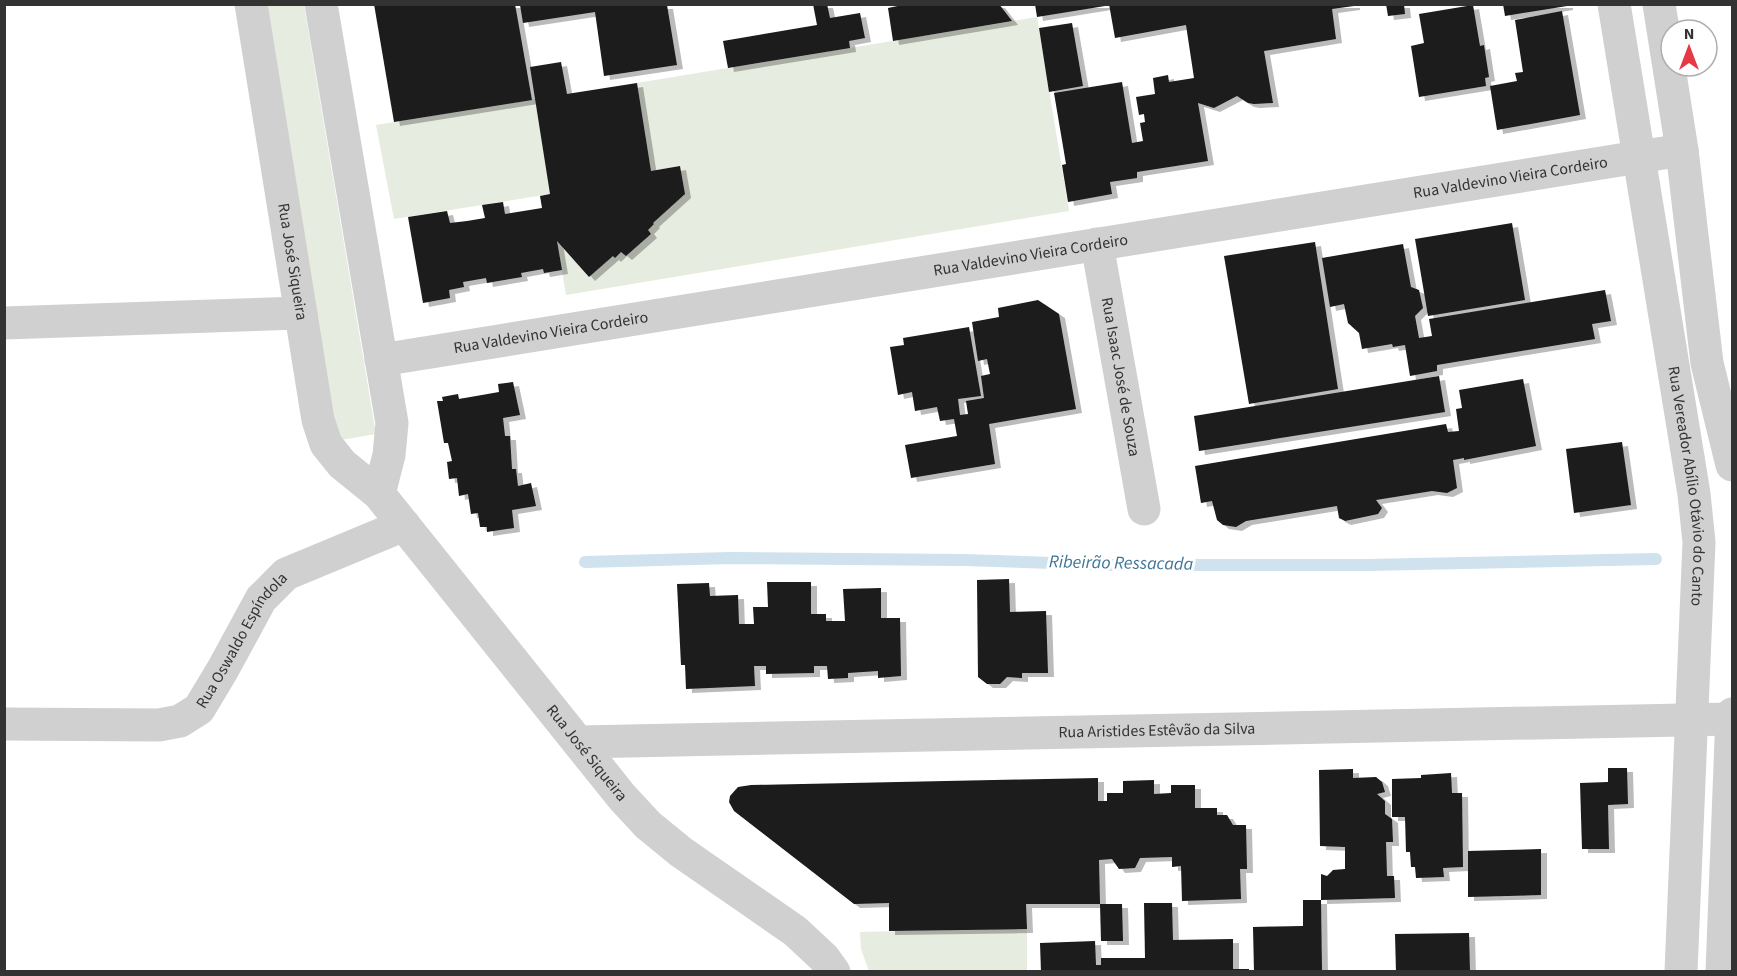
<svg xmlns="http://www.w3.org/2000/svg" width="1737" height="976" font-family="'Source Sans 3',sans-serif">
  <defs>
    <filter id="shadow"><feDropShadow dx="6" dy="4" stdDeviation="0" flood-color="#0004"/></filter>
  </defs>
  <rect width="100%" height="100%" fill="#fff"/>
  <g fill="#e6ecdf">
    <polygon points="264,5 304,5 376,434 335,441"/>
    <polygon points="1037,17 1069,211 566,295 557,241 589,277 613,256 615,257 621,252 626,256 651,234 648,230 654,225 653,223 685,194 680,166 651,171 637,83"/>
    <polygon points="535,99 550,194 394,219 376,125"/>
    <polygon points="1027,928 1027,971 869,971 861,949 860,932"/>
  </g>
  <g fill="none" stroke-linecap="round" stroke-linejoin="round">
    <polyline stroke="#cfe2ee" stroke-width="12" points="585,562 730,558 963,560 1112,565 1367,565 1656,559"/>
  </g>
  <g fill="#1a1a1a" filter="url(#shadow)">
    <polygon points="374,4 515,4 532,100 394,122"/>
    <polygon points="813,4 827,4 830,18 860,13 865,38 849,41 850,48 728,68 723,41 817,25"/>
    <polygon points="907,4 999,4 1012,21 893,41 888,8"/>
    <polygon points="1035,4 1105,4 1105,6 1037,17"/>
    <polygon points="1109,4 1354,4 1354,6 1332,9 1336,39 1264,51 1273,103 1254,104 1248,103 1237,96 1214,108 1198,103 1208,161 1137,172 1137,178 1110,182 1112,194 1068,202 1062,165 1066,164 1054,93 1122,82 1132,143 1143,141 1140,123 1145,122 1144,114 1139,115 1136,97 1155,94 1153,78 1168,75 1169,82 1194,78 1186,25 1115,38"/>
    <polygon points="1386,4 1404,4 1405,14 1388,16"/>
    <polygon points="1503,4 1567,4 1567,6 1505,16"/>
    <polygon points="520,5 667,5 677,65 604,76 595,12 523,23"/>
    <polygon points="1473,5 1480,46 1484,45 1489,77 1485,78 1486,86 1419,97 1411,46 1424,43 1419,14"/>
    <polygon points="1562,11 1580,115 1497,130 1490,86 1517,81 1515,73 1523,72 1515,20"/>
    <polygon points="1072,23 1083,86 1049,92 1039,28"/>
    <polygon points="561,62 567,94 637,83 651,171 680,166 685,194 653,223 654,224 648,230 651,234 626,256 621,252 615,258 613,256 589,277 557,241 562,270 544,273 543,269 521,273 522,277 487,283 486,278 463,282 464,287 449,290 450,298 423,303 408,217 447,211 450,223 467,221 485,218 482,205 503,202 505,214 542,208 540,196 550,194 530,67"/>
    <polygon points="1512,223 1525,300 1428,316 1415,239"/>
    <polygon points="1315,242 1338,389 1249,404 1224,256"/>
    <polygon points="1403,244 1411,287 1419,290 1423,308 1415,316 1419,338 1432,336 1429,319 1605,290 1611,321 1592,324 1595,339 1437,365 1437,371 1410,376 1405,345 1393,347 1392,344 1362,349 1359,333 1348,323 1344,304 1330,307 1322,258"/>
    <polygon points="1038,300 1059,314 1076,409 989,424 995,464 911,478 905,445 957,436 954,419 940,421 937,407 915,411 912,392 898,395 890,347 904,345 903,338 969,327 981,396 958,399 960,415 968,414 966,401 984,398 981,376 990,374 987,359 978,361 972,322 999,317 998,308"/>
    <polygon points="1439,376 1445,412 1199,451 1194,416"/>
    <polygon points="1523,379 1536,446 1464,460 1464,458 1453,460 1457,488 1447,493 1432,491 1376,500 1382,508 1378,514 1345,521 1339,518 1337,506 1246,521 1236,527 1223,525 1217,520 1212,501 1201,503 1195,466 1446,424 1448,432 1459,431 1456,409 1462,408 1459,390"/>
    <polygon points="513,382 520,415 503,418 505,436 510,436 512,469 516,469 518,486 531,483 536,506 512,510 514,528 487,532 487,527 480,527 478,513 471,514 468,494 459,496 457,478 449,479 447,462 452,461 448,443 444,443 437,401 443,401 442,397 458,394 459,399 499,392 498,384"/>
    <polygon points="1622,442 1631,505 1574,513 1566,449"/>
    <polygon points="1009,579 1010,612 1046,611 1048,673 1022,673 1022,678 1007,677 1000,684 987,684 978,677 977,580"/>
    <polygon points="767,582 811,582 811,614 826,614 826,621 845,621 843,589 881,588 881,618 900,618 901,676 878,678 878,671 848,673 848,678 828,679 827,666 814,666 814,673 766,674 766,666 754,666 755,686 686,689 685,665 681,665 677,584 709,583 710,596 738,595 739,624 754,624 753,607 768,607"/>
    <polygon points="1608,768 1627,768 1628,804 1608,805 1609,849 1582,849 1580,783 1608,782"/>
    <polygon points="1353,769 1353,778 1376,777 1382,782 1385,792 1377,794 1385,801 1385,814 1392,819 1393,842 1386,842 1387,876 1394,876 1395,898 1321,900 1322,972 1254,972 1253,927 1303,926 1303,900 1321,900 1321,874 1327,876 1333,870 1345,869 1345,847 1320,846 1319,770"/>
    <polygon points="1451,773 1452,793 1462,793 1463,867 1443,868 1444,877 1416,878 1415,867 1411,867 1410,852 1406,852 1405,817 1392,817 1392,779 1421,778 1421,775"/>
    <polygon points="1098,778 1098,801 1107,801 1107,793 1123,793 1123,781 1154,780 1154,794 1171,793 1171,785 1195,785 1195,808 1217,808 1217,815 1227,815 1233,825 1246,825 1247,869 1240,869 1241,899 1182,901 1181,866 1172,867 1172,857 1140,858 1135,868 1119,869 1112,859 1099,860 1100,904 1026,904 1027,929 889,931 889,903 854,904 734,811 729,802 730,796 738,787 751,785"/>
    <polygon points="1541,849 1541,895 1468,897 1468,851"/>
    <polygon points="1144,903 1172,903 1173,940 1233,939 1233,969 1249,969 1249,972 1041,972 1040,943 1095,941 1096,965 1101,965 1101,958 1145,958"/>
    <polygon points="1100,904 1122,904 1123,941 1101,941"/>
    <polygon points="1469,933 1470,972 1396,972 1395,934"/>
  </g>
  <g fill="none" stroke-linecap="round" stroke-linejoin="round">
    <g stroke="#d0d0d0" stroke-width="33">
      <path id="s1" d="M251,4L318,420L326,444L342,464L379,494L622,797L648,825L681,852L795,931L824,958L834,972"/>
      <polyline points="321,4 392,423 389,455 379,494"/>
      <path id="s2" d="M1614,4L1694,494L1699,542L1681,972"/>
      <polyline points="1659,4 1682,150 1707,363 1732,465"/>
      <path id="s3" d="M1097,244L1144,509"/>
      <polyline points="4,323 301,313"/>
      <path id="s4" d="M381,360L1682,150"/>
      <path id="s5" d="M4,724L159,725L180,721L199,709L223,669L261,599L286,574L404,525"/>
      <path id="s6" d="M579,742L1732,719"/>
      <polyline points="1722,972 1732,714"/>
    </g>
  </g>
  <g text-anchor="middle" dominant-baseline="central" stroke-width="6" stroke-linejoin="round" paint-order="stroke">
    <g font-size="16" fill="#333" stroke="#fff">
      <text stroke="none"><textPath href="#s4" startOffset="1144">Rua Valdevino Vieira Cordeiro</textPath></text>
      <text stroke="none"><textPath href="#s4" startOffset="658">Rua Valdevino Vieira Cordeiro</textPath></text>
      <text stroke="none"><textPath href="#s1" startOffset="261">Rua José Siqueira</textPath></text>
      <text stroke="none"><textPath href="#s4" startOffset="172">Rua Valdevino Vieira Cordeiro</textPath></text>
      <text stroke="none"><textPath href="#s3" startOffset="135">Rua Isaac José de Souza</textPath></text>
      <text stroke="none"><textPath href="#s2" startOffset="488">Rua Vereador Abílio Otávio do Canto</textPath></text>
      <text stroke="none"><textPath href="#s5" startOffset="280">Rua Oswaldo Espíndola</textPath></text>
      <text stroke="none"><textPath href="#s6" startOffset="578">Rua Aristides Estêvão da Silva</textPath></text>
      <text stroke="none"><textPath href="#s1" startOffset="852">Rua José Siqueira</textPath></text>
    </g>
    <g font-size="18" font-style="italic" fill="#3f7597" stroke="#fff">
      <text transform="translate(1121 563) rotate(1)">Ribeirão Ressacada</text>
    </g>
  </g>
  <rect width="1737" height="976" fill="none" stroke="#333333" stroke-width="12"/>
  <g transform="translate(1689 48)"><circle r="28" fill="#ffffff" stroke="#adadad" stroke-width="1.5"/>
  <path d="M0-4.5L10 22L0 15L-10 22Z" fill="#e63946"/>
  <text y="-9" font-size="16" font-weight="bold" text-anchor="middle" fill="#333333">N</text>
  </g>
</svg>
